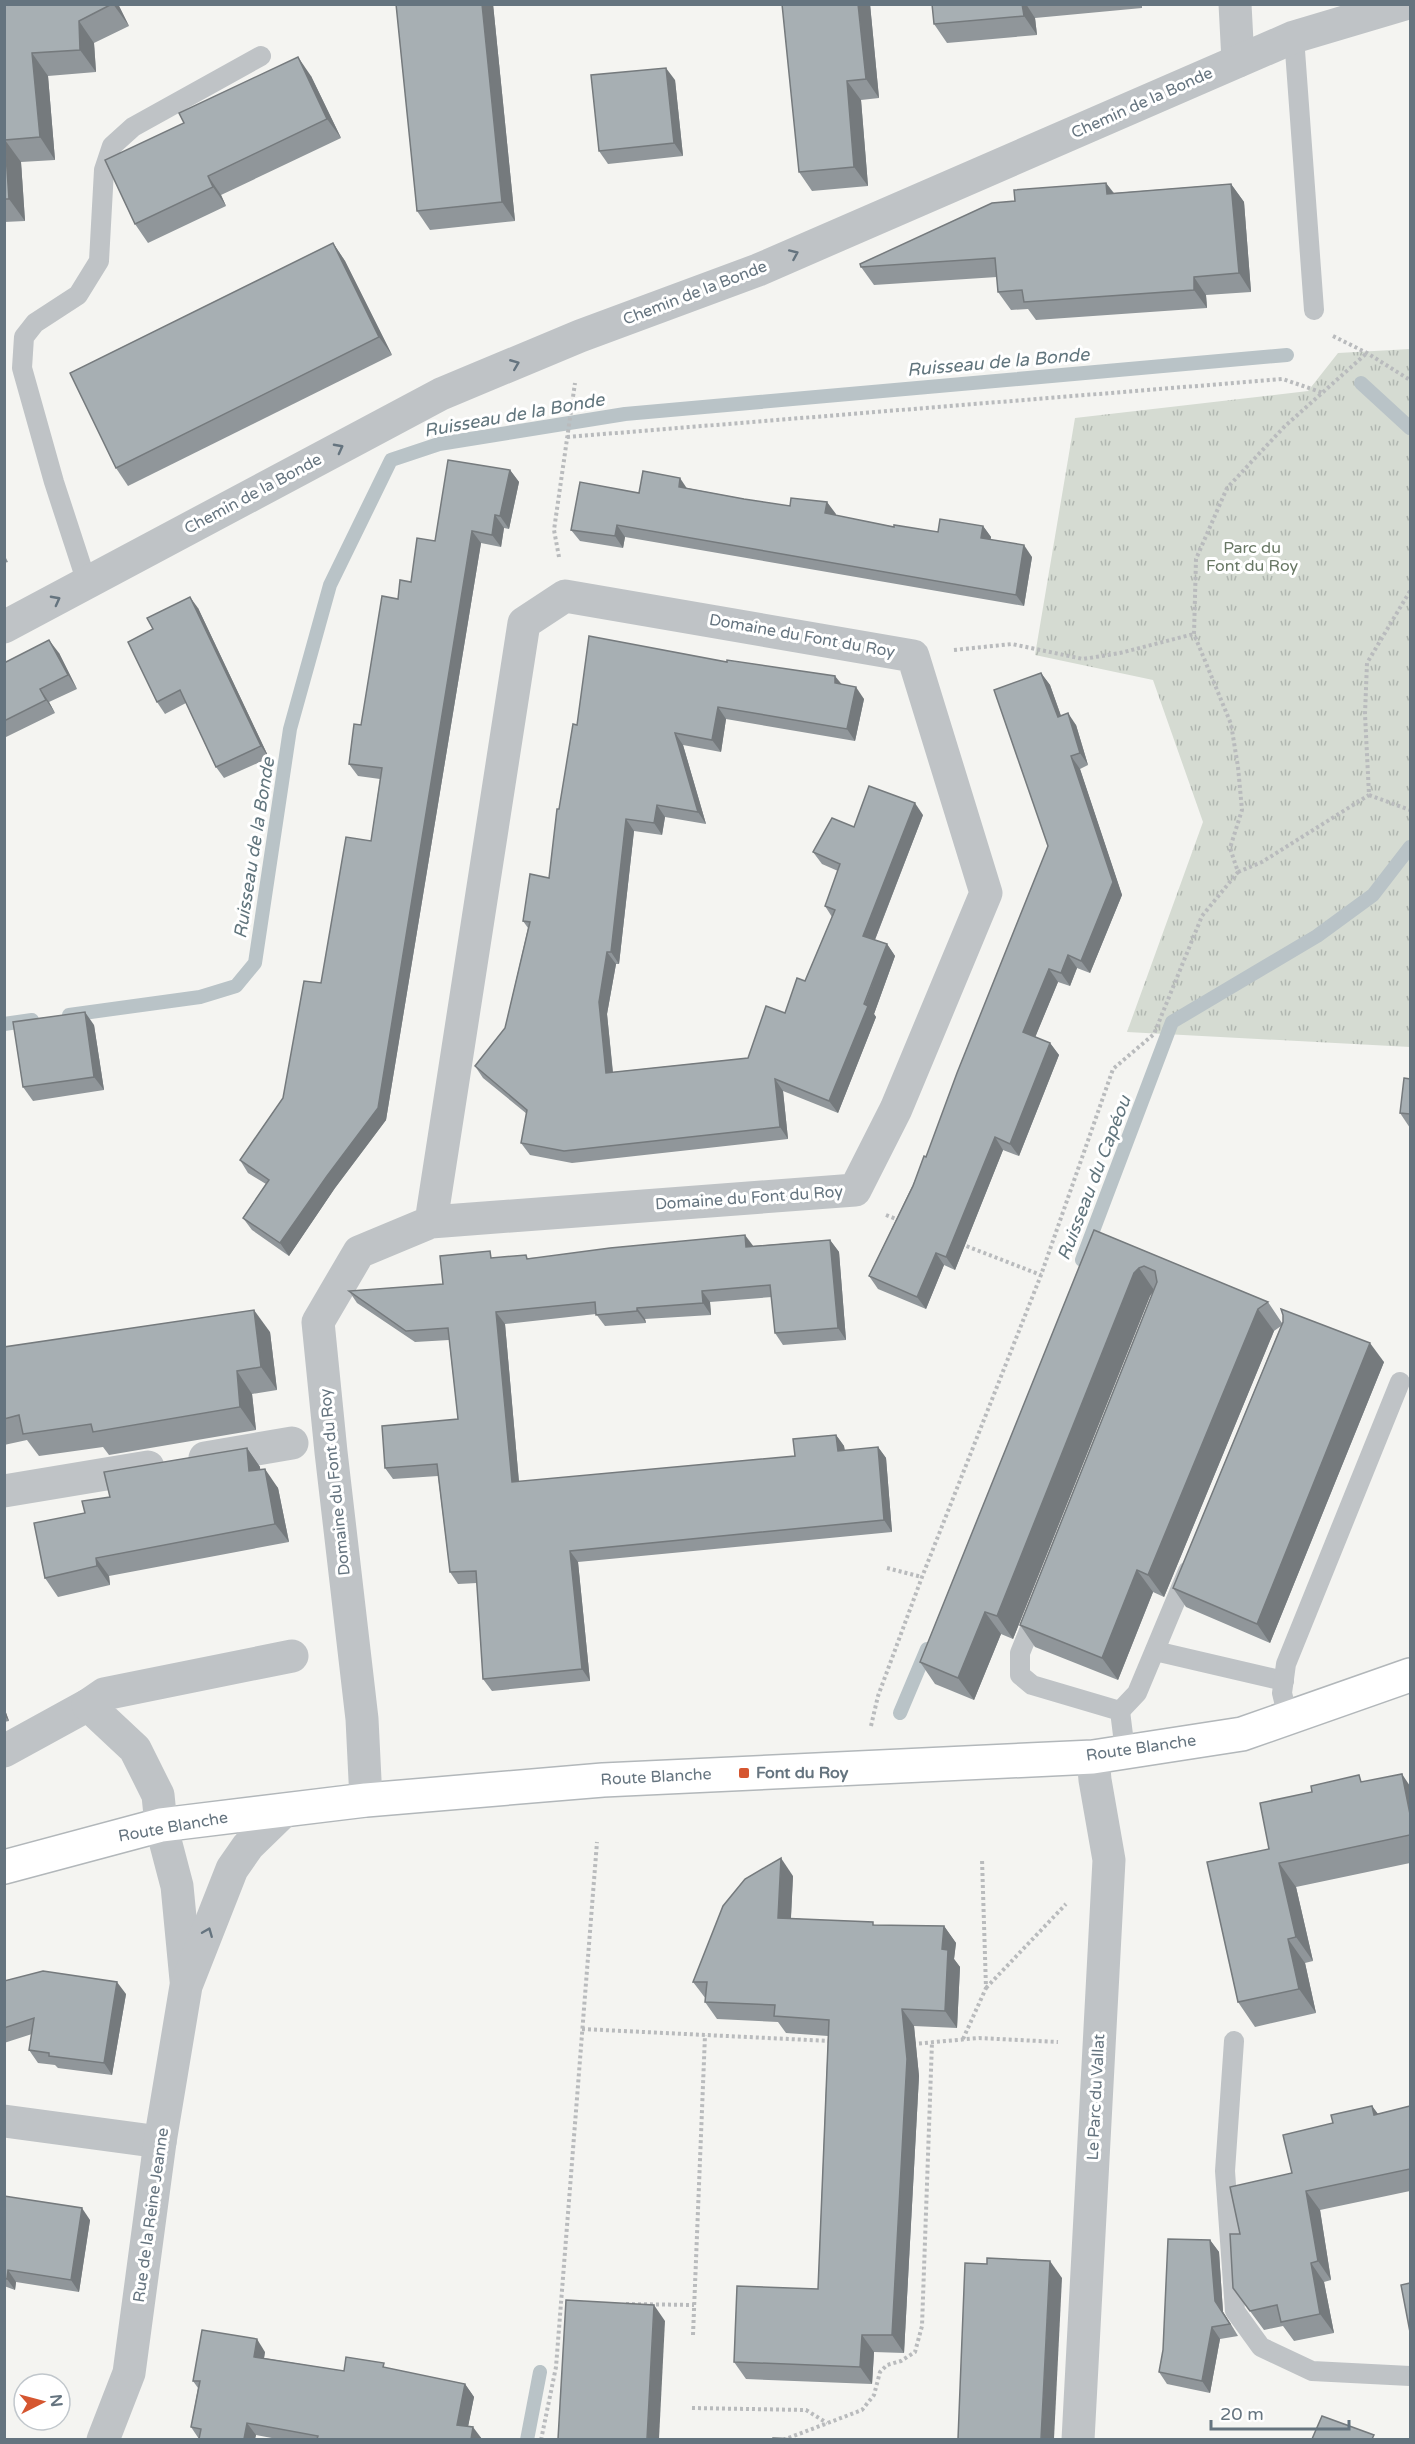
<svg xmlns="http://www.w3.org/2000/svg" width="1415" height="2444" font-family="'Varela Round',sans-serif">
  <defs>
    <pattern id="grass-tufts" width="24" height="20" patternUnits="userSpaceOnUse" patternTransform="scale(1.5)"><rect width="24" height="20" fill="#d5dbd2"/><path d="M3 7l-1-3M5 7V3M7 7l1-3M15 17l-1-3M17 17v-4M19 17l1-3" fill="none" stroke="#b0b6b0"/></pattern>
  </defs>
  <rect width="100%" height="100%" fill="#f4f4f1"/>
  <polygon fill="url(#grass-tufts)" points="1410,349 1410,1047 1127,1032 1203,822 1153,680 1035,655 1075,418 1308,391 1338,353"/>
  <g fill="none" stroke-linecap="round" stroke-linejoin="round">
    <g stroke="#b9c3c7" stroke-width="14">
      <polyline points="1361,383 1410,428"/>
      <polyline points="69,1015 200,997 236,986 255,963 290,729 330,585 391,460 439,444 625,414 1287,355"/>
      <polyline points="4,1024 32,1020"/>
      <polyline points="1082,1260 1172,1022 1317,936 1373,895 1410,847"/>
      <polyline points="900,1713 927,1649"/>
      <polyline points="527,2440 540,2372"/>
    </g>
    <defs>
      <polyline id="secondary" points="4,1867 161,1825 366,1800 603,1780 1093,1757 1242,1734 1410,1675"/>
    </defs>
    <use href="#secondary" stroke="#b2b7ba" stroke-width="36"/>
    <g stroke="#b9bbbd" stroke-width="4" stroke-dasharray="3 3" stroke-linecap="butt">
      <polyline points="1333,336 1367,353 1410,380"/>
      <polyline points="567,437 1283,379 1323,393"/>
      <polyline points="559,557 554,530 575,383"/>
      <polyline points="1410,591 1367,663 1365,714 1369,795 1410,810"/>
      <polyline points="954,650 1012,644 1083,659 1120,653 1194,634"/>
      <polyline points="1238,872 1262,862 1369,795"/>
      <polyline points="886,1215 901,1221"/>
      <polyline points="961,1244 1041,1275"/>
      <polyline points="887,1568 922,1577"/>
      <polyline points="871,1726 878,1696 922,1577 1041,1275 1113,1069 1154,1034 1202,916 1238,872 1230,848 1242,810 1238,767 1231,724 1194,634 1196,559 1227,488 1285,426 1367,353"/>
      <polyline points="986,1988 1066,1904"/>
      <polyline points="582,2029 830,2041"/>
      <polyline points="963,2039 986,1988 982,1859"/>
      <polyline points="913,2044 979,2038 1058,2042"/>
      <polyline points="626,2304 694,2305"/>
      <polyline points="693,2335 705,2035"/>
      <polyline points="692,2408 806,2410 827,2423"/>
      <polyline points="541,2440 556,2367 597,1842"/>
      <polyline points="783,2440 862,2410 874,2395 880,2372 887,2365 901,2361 915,2352 922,2326 932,2042"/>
    </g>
    <g stroke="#bfc3c6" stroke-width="20">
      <polyline points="1294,37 1314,310"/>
      <polyline points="87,583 54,482 22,368 24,337 35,323 78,295 99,261 104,170 112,146 133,127 261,56"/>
      <polyline points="1037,1611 1020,1653 1020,1675 1032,1685 1120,1711 1125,1751"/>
      <polyline points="1155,1651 1284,1681"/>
      <polyline points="1120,1711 1137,1693 1188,1571"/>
      <polyline points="1288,1718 1282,1693 1286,1664 1400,1382"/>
      <polyline points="1234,2041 1225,2171 1235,2311 1261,2347 1312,2371 1410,2376"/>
    </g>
    <g stroke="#bfc3c6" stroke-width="33">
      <polyline points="1235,4 1238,61"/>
      <polyline points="4,627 441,394 580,336 758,270 1294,37 1405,4"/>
      <polyline points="205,1458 292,1443"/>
      <polyline points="4,1491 148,1467"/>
      <polyline points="4,1751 88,1705"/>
      <polyline points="366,1800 362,1719 331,1452 318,1322 359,1252 431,1222 855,1190 896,1109 986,893 913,656 565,596 524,623 431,1222"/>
      <polyline points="186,1980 177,1886 161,1825 158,1795 135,1749 88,1705 104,1694 292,1656"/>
      <polyline points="4,2121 160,2142"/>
      <polyline points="103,2440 129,2373 160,2142 186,1986 232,1869 248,1846 285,1810"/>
      <polyline points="1078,2440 1109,1860 1095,1780 1093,1757"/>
    </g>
    <use href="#secondary" stroke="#fff" stroke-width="33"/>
  </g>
  <g fill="#90969a">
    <polygon points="4,4 118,4 129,26 94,43 96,72 48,76 55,160 21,162 25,221 4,222"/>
    <polygon points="396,4 493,4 515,221 430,230 417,211"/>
    <polygon points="870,4 879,98 861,100 868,186 812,191 799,172"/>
    <polygon points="932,4 1142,4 1142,8 1035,18 1037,35 947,43 934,24"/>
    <polygon points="311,76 341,138 221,195 226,206 148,243 135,224"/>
    <polygon points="675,80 683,156 608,164 599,151"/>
    <polygon points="1106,183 1114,193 1231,184 1244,202 1251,292 1206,295 1207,308 1036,320 1028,309 1011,310 998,292 997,277 874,285 861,267 1015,201"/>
    <polygon points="333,243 345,261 392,355 128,486 116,468"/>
    <polygon points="510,470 519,482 509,529 504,528 501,547 481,543 386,1120 335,1188 289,1256 252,1230 243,1218 266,1184 248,1173 240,1160 283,1098 371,841 380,779 358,776 349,764 361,725 398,599 411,582 435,541"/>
    <polygon points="687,488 744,499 790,506 827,502 835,515 894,527 938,532 983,526 991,537 990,540 1032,557 1024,606 625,537 623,548 580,541 571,530 639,493"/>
    <polygon points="4,554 8,562 4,563"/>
    <polygon points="198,608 269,758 224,778 216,767 186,703 165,714 157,702"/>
    <polygon points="59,653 77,689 49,702 55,713 4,738 4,663"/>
    <polygon points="1041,673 1050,685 1061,716 1076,725 1088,765 1080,769 1122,895 1090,973 1077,968 1070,986 1058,982 1035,1037 1050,1043 1059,1055 1019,1156 1003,1150 955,1270 944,1265 926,1309 878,1289 869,1276 926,1157 1048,846"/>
    <polygon points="841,684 864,699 855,741 726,719 721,752 683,745 706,824 665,817 662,835 634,831 619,964 616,964 607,1014 613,1072 748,1058 785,1013 805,981 832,917 825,906 838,871 822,864 813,852 854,827 923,815 875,940 887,944 895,956 874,1014 876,1017 838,1113 783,1091 788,1139 572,1163 530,1155 521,1143 527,1114 483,1078 475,1066 505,1028 528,928 523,921 549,878 559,809 577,725"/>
    <polygon points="94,1025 104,1090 33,1101 23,1087"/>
    <polygon points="1400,1113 1410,1114 1410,1128"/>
    <polygon points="1094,1230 1268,1302 1282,1323 1384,1362 1270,1643 1186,1607 1173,1588 1281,1326 1274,1331 1164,1597 1153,1592 1118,1680 1035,1647 1020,1625 1153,1292 1150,1296 1013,1639 1001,1634 974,1700 935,1684 920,1662"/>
    <polygon points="830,1240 839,1252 846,1340 783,1345 775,1333 772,1297 710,1302 711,1315 645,1319 646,1323 605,1326 596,1314 505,1324 519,1482 795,1456 836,1435 844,1446 845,1451 878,1447 886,1458 892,1532 578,1562 590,1681 492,1691 483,1679 477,1583 458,1584 450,1572 438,1476 393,1479 385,1468 458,1419 449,1340 415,1342 357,1303 349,1291 443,1284 494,1258 529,1258 753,1246"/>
    <polygon points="270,1332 277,1390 252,1394 256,1430 109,1455 103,1447 39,1456 27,1440 4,1445 4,1347"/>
    <polygon points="247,1448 260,1467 260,1470 278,1488 289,1542 109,1576 110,1585 58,1597 45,1578 85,1513 110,1497"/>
    <polygon points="4,1707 9,1721 4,1722"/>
    <polygon points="1364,1782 1410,1786 1410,1863 1296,1887 1313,1961 1305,1963 1316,2013 1255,2027 1238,2002 1269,1849"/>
    <polygon points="793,1876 791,1918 876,1925 944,1926 956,1943 954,1959 960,1967 957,2028 914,2026 919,2076 904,2353 874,2352 872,2384 746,2379 734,2362 818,2289 828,2036 786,2033 778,2022 717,2019 705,2002 706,1999 693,1982"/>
    <polygon points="4,1981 126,1994 112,2075 58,2068 55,2065 38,2063 29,2050 32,2034 4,2043"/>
    <polygon points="1372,2106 1378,2114 1410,2106 1410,2191 1320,2210 1331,2280 1324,2282 1334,2333 1294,2341 1283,2326 1264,2330 1247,2307 1240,2234 1292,2173 1333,2123"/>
    <polygon points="4,2196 90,2220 79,2292 16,2282 15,2290 4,2286"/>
    <polygon points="1210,2240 1219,2252 1223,2312 1238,2336 1220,2339 1210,2393 1167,2384 1159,2372"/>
    <polygon points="265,2352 264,2358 344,2371 387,2368 465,2384 474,2397 468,2426 482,2439 277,2439 256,2435 255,2439 199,2439 191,2427 198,2388 193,2381"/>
  </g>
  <g fill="#757a7d">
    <polygon points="113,4 118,4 129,26"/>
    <polygon points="482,4 493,4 515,221 502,202"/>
    <polygon points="858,4 870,4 879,98 866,79"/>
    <polygon points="1022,4 1026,4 1035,18 1037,35 1024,16"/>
    <polygon points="79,21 94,43 96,72 80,50"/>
    <polygon points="32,53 48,76 55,160 40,137"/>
    <polygon points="298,57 311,76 341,138 327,119"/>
    <polygon points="666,68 675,80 683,156 674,143"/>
    <polygon points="847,81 861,100 868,186 854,167"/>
    <polygon points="5,140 21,162 25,221 9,199"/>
    <polygon points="208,176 221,195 226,206 213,187"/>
    <polygon points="1106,183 1119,201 1107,194"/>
    <polygon points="1231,184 1244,202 1251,292 1239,273"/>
    <polygon points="333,243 345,261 392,355 379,337"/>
    <polygon points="1194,277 1206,295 1207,308 1194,290"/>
    <polygon points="510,470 519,482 509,529 500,516"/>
    <polygon points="680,478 688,490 679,487"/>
    <polygon points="827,502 836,514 834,525 825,513"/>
    <polygon points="495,515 504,528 501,547 492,535"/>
    <polygon points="617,525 625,537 623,548 615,536"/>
    <polygon points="983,526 991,537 989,550 981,538"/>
    <polygon points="472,531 481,543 386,1120 335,1188 289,1256 280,1243"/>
    <polygon points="1024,545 1032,557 1024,606 1016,595"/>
    <polygon points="190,597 198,608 269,758 261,746"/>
    <polygon points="49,640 59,653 77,689 68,675"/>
    <polygon points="1041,673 1050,685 1066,730 1058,717"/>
    <polygon points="835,676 844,687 835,683"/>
    <polygon points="856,687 864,699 855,741 847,729"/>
    <polygon points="40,689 49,702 55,713 46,700"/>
    <polygon points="718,707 726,719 721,752 712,740"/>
    <polygon points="1068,713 1076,725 1088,765 1080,753"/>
    <polygon points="675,733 683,745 706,824 698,812"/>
    <polygon points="1071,756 1080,769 1122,895 1090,973 1081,961"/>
    <polygon points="915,803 923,815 872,947 863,936"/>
    <polygon points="657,805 665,817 662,835 654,823"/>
    <polygon points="626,819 634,831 619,964 611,952"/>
    <polygon points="887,944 895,956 874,1014 876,1017 838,1113 829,1101"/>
    <polygon points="607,952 616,964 607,1014 614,1085 606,1073 599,1002"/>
    <polygon points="1068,955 1077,968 1070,986 1061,973"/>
    <polygon points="1049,969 1058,982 1032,1045 1023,1032"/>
    <polygon points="85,1012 94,1025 104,1090 94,1077"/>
    <polygon points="1050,1043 1059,1055 1019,1156 1010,1144"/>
    <polygon points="775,1079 783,1091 788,1139 780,1127"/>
    <polygon points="995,1137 1003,1150 955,1270 946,1257"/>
    <polygon points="745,1235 754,1247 746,1247"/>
    <polygon points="830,1240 839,1252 846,1340 838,1328"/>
    <polygon points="936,1253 944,1265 926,1309 917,1297"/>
    <polygon points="1139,1268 1154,1290 1150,1296 1013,1639 997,1616 1134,1273"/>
    <polygon points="702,1291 710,1302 711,1315 703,1303"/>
    <polygon points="637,1308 645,1319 646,1323 637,1311"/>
    <polygon points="1258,1309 1274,1331 1164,1597 1148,1575"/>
    <polygon points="254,1310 270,1332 277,1390 261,1367"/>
    <polygon points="496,1312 505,1324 520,1494 512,1482"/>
    <polygon points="1370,1343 1384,1362 1270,1643 1257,1624"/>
    <polygon points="237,1371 252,1394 256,1430 240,1407"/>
    <polygon points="836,1435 844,1446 846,1463 838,1451"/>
    <polygon points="878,1447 886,1458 892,1532 884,1520"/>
    <polygon points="247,1448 260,1467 262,1490 249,1471"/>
    <polygon points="265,1469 278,1488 289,1542 275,1524"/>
    <polygon points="570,1551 578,1562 590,1681 582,1669"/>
    <polygon points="96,1558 109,1576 110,1585 97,1566"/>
    <polygon points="1137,1570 1153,1592 1118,1680 1102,1658"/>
    <polygon points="985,1612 1001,1634 974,1700 958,1678"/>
    <polygon points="4,1707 9,1721 4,1715"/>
    <polygon points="1402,1774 1410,1786 1410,1814"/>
    <polygon points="781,1858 793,1876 790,1935 778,1918"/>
    <polygon points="1279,1863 1296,1887 1313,1961 1296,1937"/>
    <polygon points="944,1926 956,1943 954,1959 960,1967 957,2028 945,2011 942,1949"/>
    <polygon points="1288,1939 1305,1963 1316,2013 1299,1989"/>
    <polygon points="117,1982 126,1994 112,2075 104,2063"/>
    <polygon points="902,2009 914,2026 919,2076 904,2353 892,2335"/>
    <polygon points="1372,2106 1386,2125 1374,2115"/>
    <polygon points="1306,2191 1320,2210 1331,2280 1318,2261"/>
    <polygon points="82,2208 90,2220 79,2292 71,2280"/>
    <polygon points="1210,2240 1219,2252 1223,2312 1238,2336 1215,2301"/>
    <polygon points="1050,2261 1062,2278 1054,2439 1041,2439"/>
    <polygon points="1311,2263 1324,2282 1334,2333 1320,2314"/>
    <polygon points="8,2270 16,2282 15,2290 7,2279"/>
    <polygon points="654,2305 665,2321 659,2439 647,2439"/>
    <polygon points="1212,2327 1220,2339 1210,2393 1202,2381"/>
    <polygon points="862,2335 874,2352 872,2384 860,2367"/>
    <polygon points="257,2339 265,2352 262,2369 254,2357"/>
    <polygon points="465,2384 474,2397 466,2437 457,2425"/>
    <polygon points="247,2423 256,2435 255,2439 244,2439"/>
    <polygon points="473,2427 482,2439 471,2439"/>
  </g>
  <g fill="#a7afb3" stroke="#757a7d" stroke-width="1.5">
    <polygon points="4,4 112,4 79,21 80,50 32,53 40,137 5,140 9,199 4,199"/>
    <polygon points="396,4 482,4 502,202 417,211"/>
    <polygon points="782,4 858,4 866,79 847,81 854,167 799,172"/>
    <polygon points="932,4 1022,4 1024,16 934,24"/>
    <polygon points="298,57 327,119 208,176 213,187 135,224 105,160 184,123 179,113"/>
    <polygon points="666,68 674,143 599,151 591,75"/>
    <polygon points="1106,183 1107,194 1231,184 1239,273 1194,277 1194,290 1024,302 1022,290 998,292 995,258 861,267 860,264 992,203 1015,201 1014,190"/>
    <polygon points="333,243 379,337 116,468 70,373"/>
    <polygon points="448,460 510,470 500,516 495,515 492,535 472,531 378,1108 327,1176 280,1243 243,1218 269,1180 240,1160 283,1098 304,981 321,983 346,837 371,841 382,768 349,764 354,724 361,725 382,596 398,599 400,580 411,582 417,538 435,541"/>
    <polygon points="643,471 680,478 679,487 744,499 790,506 791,498 827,502 825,513 894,527 894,525 938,532 940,519 983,526 981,538 1024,545 1016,595 617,525 615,536 571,530 580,482 639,493"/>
    <polygon points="190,597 261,746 216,767 180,690 157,702 128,642 153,629 147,618"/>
    <polygon points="589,636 727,662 727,660 835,676 835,683 856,687 847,729 718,707 712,740 675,733 698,812 657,805 654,823 626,819 611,952 607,952 599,1002 606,1073 748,1058 766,1006 785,1013 797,978 805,981 835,910 825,906 840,864 813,852 832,818 854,827 869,786 915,803 863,936 887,944 864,1004 868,1006 829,1101 775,1079 780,1127 564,1151 521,1143 527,1110 475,1066 505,1028 530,922 523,921 530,874 549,878 557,809 559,809 573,724 577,725"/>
    <polygon points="49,640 68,675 40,689 46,700 4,721 4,663"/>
    <polygon points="1041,673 1058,717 1068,713 1080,753 1071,756 1113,882 1081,961 1068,955 1061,973 1049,969 1023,1032 1050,1043 1010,1144 995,1137 946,1257 936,1253 917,1297 869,1276 913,1186 924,1156 926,1157 957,1073 1048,846 994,690"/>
    <polygon points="85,1012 94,1077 23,1087 13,1022"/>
    <polygon points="1404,1078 1410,1079 1410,1114 1400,1113"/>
    <polygon points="1094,1230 1268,1302 1258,1309 1148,1575 1137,1570 1102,1658 1020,1625 1157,1282 1155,1271 1144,1266 1139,1268 1134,1273 997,1616 985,1612 958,1678 920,1662"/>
    <polygon points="745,1235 746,1247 830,1240 838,1328 775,1333 770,1285 702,1291 703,1303 637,1308 637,1311 596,1315 595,1302 496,1312 512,1482 795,1456 793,1439 836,1435 838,1451 878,1447 884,1520 570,1551 582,1669 483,1679 476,1571 450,1572 437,1464 385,1468 382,1426 458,1419 448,1328 406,1331 349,1291 443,1284 440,1256 490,1251 491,1258 526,1255 527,1259 610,1248"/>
    <polygon points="1281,1309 1370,1343 1257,1624 1173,1588 1283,1322 1283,1315"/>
    <polygon points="254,1310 261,1367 237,1371 240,1407 93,1432 91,1424 23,1434 19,1415 4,1419 4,1347"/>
    <polygon points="247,1448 249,1471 265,1469 275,1524 96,1558 97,1566 45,1578 34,1523 85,1513 82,1501 110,1497 104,1472"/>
    <polygon points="1402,1774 1410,1814 1410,1835 1279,1863 1296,1937 1288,1939 1299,1989 1238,2002 1207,1862 1269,1849 1260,1803 1312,1792 1311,1786 1359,1775 1361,1782"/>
    <polygon points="781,1858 778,1918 873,1922 873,1925 944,1926 942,1949 948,1950 945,2011 902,2009 907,2059 892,2335 862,2335 860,2367 734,2362 737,2286 818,2289 829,2020 774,2016 775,2005 705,2002 707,1982 693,1982 723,1906 745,1879"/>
    <polygon points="43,1971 117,1982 104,2063 49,2056 49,2053 29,2050 34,2018 4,2028 4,1981"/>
    <polygon points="1372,2106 1374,2115 1410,2106 1410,2169 1306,2191 1318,2261 1311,2263 1320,2314 1281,2322 1277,2305 1250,2311 1233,2288 1230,2234 1240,2234 1230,2187 1292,2173 1283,2135 1333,2123 1331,2115"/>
    <polygon points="4,2196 82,2208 71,2280 8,2270 7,2279 4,2278"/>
    <polygon points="1168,2239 1210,2240 1215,2301 1230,2324 1212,2327 1202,2381 1159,2372 1163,2350"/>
    <polygon points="987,2258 1050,2261 1041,2439 958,2439 965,2263 987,2264"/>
    <polygon points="1410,2283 1410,2332 1401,2285"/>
    <polygon points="566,2300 654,2305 647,2439 558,2439"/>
    <polygon points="202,2330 257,2339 254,2357 344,2371 346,2357 384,2363 383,2367 465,2384 457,2425 473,2427 471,2439 317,2439 318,2436 247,2423 244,2439 199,2439 201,2429 191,2427 200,2381 193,2381"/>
    <polygon points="1322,2416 1374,2435 1372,2439 1312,2439"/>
    <polygon points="773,2438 798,2439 773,2439"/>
  </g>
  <defs><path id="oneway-chevron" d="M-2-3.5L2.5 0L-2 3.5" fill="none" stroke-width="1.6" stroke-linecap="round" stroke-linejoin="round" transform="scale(1.5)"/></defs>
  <g stroke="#65747f">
    <use href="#oneway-chevron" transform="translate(794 254) rotate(-24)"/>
    <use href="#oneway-chevron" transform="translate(515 364) rotate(-22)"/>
    <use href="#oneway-chevron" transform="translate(339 448) rotate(-28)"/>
    <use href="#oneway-chevron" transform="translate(56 600) rotate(-28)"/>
    <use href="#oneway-chevron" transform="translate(208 1932) rotate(-68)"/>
  </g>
  <rect fill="#d55630" stroke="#fff" stroke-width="2" x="738" y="1767" width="12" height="12" rx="3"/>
  <g text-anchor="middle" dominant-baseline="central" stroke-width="6" stroke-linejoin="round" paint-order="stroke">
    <g font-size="16" fill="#65747f" stroke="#fff">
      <text transform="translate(1142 103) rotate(-24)">Chemin de la Bonde</text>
      <text transform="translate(695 293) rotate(-21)">Chemin de la Bonde</text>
      <text transform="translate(253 494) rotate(-28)">Chemin de la Bonde</text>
      <text transform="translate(802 636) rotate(10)">Domaine du Font du Roy</text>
      <text transform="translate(749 1198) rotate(-4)">Domaine du Font du Roy</text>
      <text transform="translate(335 1482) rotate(-96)">Domaine du Font du Roy</text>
      <text transform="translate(1141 1748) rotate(-8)">Route Blanche</text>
      <text transform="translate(656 1777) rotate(-3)">Route Blanche</text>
      <text transform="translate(173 1827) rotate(-10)">Route Blanche</text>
      <text transform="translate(1096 2097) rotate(-87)">Le Parc du Vallat</text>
      <text transform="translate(151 2215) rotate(-82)">Rue de la Reine Jeanne</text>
    </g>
    <g font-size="16" fill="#687764" stroke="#fff">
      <text x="1252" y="548">Parc du<tspan x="1252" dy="18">Font du Roy</tspan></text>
    </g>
    <g font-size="16" font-weight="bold" fill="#65747f" stroke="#fff" text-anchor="start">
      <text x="756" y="1773">Font du Roy</text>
    </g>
    <g font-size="18" font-style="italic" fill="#61757d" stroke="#fff">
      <text transform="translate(998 362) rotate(-5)">Ruisseau de la Bonde</text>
      <text transform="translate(514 415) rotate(-10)">Ruisseau de la Bonde</text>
      <text transform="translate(254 848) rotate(-81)">Ruisseau de la Bonde</text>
      <text transform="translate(1094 1178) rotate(-69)">Ruisseau du Capéou</text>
    </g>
  </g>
  <rect width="1415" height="2444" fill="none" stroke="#65747f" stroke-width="12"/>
  <g transform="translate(42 2402) rotate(84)"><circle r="28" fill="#ffffff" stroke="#c1c7cc" stroke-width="1.5"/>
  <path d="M0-4.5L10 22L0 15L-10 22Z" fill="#d55630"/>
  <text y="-9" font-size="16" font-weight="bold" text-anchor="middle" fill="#65747f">N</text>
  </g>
  <path d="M1211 2420v9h138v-9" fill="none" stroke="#65747f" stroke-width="3"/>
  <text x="1220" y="2420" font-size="18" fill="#65747f" stroke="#ffffff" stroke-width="4.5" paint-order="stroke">20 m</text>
</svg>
